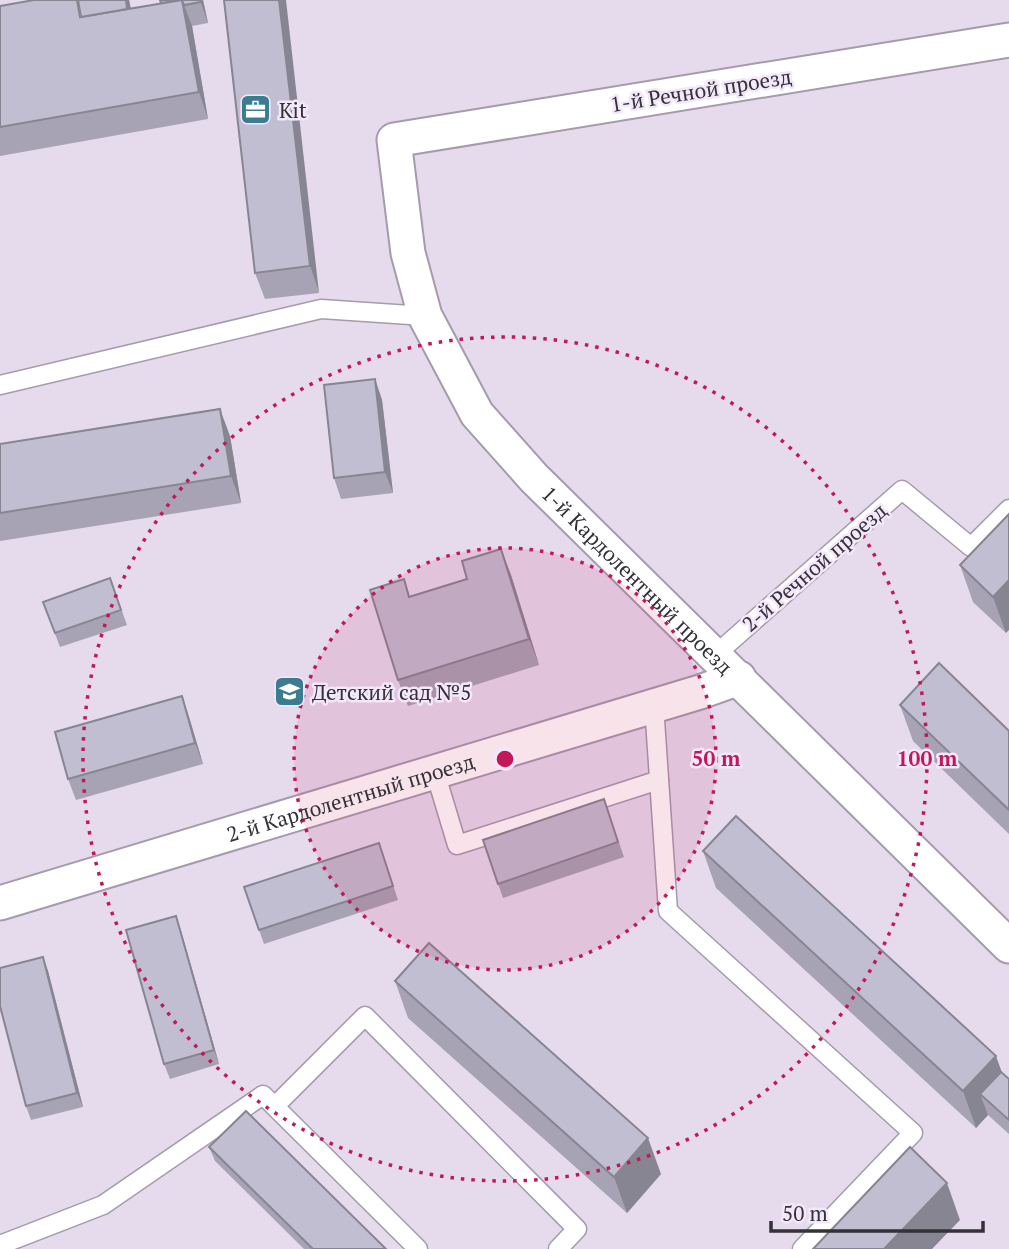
<svg xmlns="http://www.w3.org/2000/svg" width="1009" height="1249" font-family="'PT Serif',serif">
  <rect width="100%" height="100%" fill="#e5dbed"/>
  <g fill="none" stroke-linecap="round" stroke-linejoin="round">
    <defs>
      <g id="lane">
        <polyline points="0,385 321,309 425,316"/>
        <polyline points="714,656 902,490 971,547 1009,509"/>
        <polyline points="654,705 668,911 913,1133 802,1249"/>
        <polyline points="435,772 457,845 659,780"/>
        <polyline points="275,1106 365,1016 577,1229 558,1249"/>
        <polyline points="0,1245 103,1205 263,1095 418,1249"/>
      </g>
      <g id="street">
        <path id="s1" d="M1009,40L394,140L408,253L425,316L477,414L534,478L1009,946"/>
        <path id="s2" d="M0,903L700,692L739,678"/>
      </g>
    </defs>
    <use href="#lane" stroke="#a59bac" stroke-width="21"/>
    <use href="#street" stroke="#a59bac" stroke-width="37"/>
    <use href="#lane" stroke="#fff" stroke-width="18"/>
    <use href="#street" stroke="#fff" stroke-width="33"/>
  </g>
  <g fill="#a7a3b4">
    <polygon points="34,0 129,0 131,9 161,3 160,0 203,0 208,23 192,26 208,119 0,156 0,6"/>
    <polygon points="224,0 319,293 265,299 255,273"/>
    <polygon points="375,379 382,400 393,493 341,499 334,478"/>
    <polygon points="230,436 241,503 0,541 0,444"/>
    <polygon points="1009,514 1006,633 973,602 960,565"/>
    <polygon points="501,549 511,575 539,665 408,706 398,680 404,579 410,597 467,579"/>
    <polygon points="110,578 127,625 60,647 43,602"/>
    <polygon points="182,696 189,717 203,764 76,800 68,779"/>
    <polygon points="900,705 1009,731 1009,834 913,741"/>
    <polygon points="604,799 624,857 503,898 483,840"/>
    <polygon points="379,843 398,900 264,944 244,887"/>
    <polygon points="703,851 1009,1079 1009,1134 988,1115 976,1128 716,888"/>
    <polygon points="176,916 181,931 219,1064 170,1079 164,1064"/>
    <polygon points="43,957 48,971 83,1107 31,1120 26,1106"/>
    <polygon points="395,981 661,1174 627,1213 408,1018"/>
    <polygon points="209,1147 386,1249 304,1249 215,1161"/>
  </g>
  <g fill="#888592">
    <polygon points="126,0 129,0 136,36 129,15"/>
    <polygon points="182,0 192,26 208,119 199,92"/>
    <polygon points="200,0 203,0 208,23"/>
    <polygon points="279,0 286,0 319,293 310,266"/>
    <polygon points="375,379 382,400 393,493 385,472"/>
    <polygon points="220,409 230,436 241,503 231,476"/>
    <polygon points="501,549 511,575 539,665 529,639"/>
    <polygon points="1009,580 1009,630 1006,633 993,597"/>
    <polygon points="182,696 189,717 203,764 195,743"/>
    <polygon points="176,916 181,931 219,1064 214,1050"/>
    <polygon points="43,957 48,971 83,1107 77,1093"/>
    <polygon points="996,1056 1009,1092 980,1094 988,1115 976,1128 963,1091"/>
    <polygon points="648,1138 661,1174 627,1213 614,1177"/>
    <polygon points="947,1183 960,1220 932,1249 884,1249"/>
  </g>
  <g fill="#c2bed1" stroke="#888592" stroke-width="2">
    <polygon points="34,0 77,0 80,17 182,0 199,92 0,127 0,6"/>
    <polygon points="78,0 126,0 127,9 81,17"/>
    <polygon points="160,0 180,0 161,3"/>
    <polygon points="182,0 200,0 201,2 184,5"/>
    <polygon points="224,0 279,0 310,266 255,273"/>
    <polygon points="375,379 385,472 334,478 324,385"/>
    <polygon points="220,409 231,476 0,513 0,444"/>
    <polygon points="1009,514 1009,580 993,597 960,565"/>
    <polygon points="501,549 529,639 398,680 370,590 404,579 409,597 467,579 462,561"/>
    <polygon points="110,578 121,610 55,633 43,602"/>
    <polygon points="939,663 1009,731 1009,810 900,705"/>
    <polygon points="182,696 195,743 68,779 55,732"/>
    <polygon points="604,799 618,842 498,884 483,840"/>
    <polygon points="736,816 996,1056 963,1091 703,851"/>
    <polygon points="379,843 393,886 259,930 244,887"/>
    <polygon points="176,916 214,1050 164,1064 126,930"/>
    <polygon points="429,943 648,1138 614,1177 395,981"/>
    <polygon points="43,957 77,1093 26,1106 0,1006 0,968"/>
    <polygon points="1001,1072 1009,1079 1009,1120 980,1094"/>
    <polygon points="246,1111 386,1249 313,1249 209,1147"/>
    <polygon points="910,1147 947,1183 884,1249 813,1249"/>
  </g>
  <circle cx="505" cy="759" r="211" fill="#c2185b" fill-opacity=".12"/>
  <g fill="none" stroke="#c2185b" stroke-width="3.5" stroke-dasharray="3.5 7">
    <circle cx="505" cy="759" r="211"/>
    <circle cx="505" cy="759" r="422"/>
  </g>
  <defs>
    <symbol id="office-square" viewBox="-11 -11 22 22"><rect x="-9" y="-9" width="18" height="18" rx="4" fill="#3c7c90" stroke="#f2e8fa"/><path d="M-6-3h4V-5.5h4V-3h4V5H-6ZM-1-4.5V-3h2v-1.5ZM-6 0V1H6V0Z" fill="#fff"/></symbol>
    <symbol id="school-square" viewBox="-11 -11 22 22"><rect x="-9" y="-9" width="18" height="18" rx="4" fill="#3c7c90" stroke="#f2e8fa"/><path d="M0-5L7-2L0 1L-7-2ZM-4 1L0 2.5L4 1V4Q0 6-4 4Z" fill="#fff"/></symbol>
  </defs>
  <g fill-rule="evenodd">
    <use href="#office-square" x="238" y="92" width="35" height="35"/>
    <use href="#school-square" x="272" y="674" width="35" height="35"/>
  </g>
  <g text-anchor="middle" dominant-baseline="central" stroke-width="5" stroke-linejoin="round" paint-order="stroke">
    <g font-size="21" fill="#353138" stroke="#f2e8fa">
      <text transform="translate(701 90) rotate(-9)">1-й Речной проезд</text>
      <text transform="translate(814 567) rotate(-41)">2-й Речной проезд</text>
      <text stroke="none"><textPath href="#s1" startOffset="1144">1-й Кардолентный проезд</textPath></text>
      <text stroke="none"><textPath href="#s2" startOffset="366">2-й Кардолентный проезд</textPath></text>
    </g>
    <g font-size="21" fill="#353138" stroke="#f2e8fa" text-anchor="start">
      <text x="279" y="110">Kit</text>
      <text x="312" y="692">Детский сад №5</text>
    </g>
  </g>
  <circle cx="505" cy="759" r="10" fill="#c2185b" stroke="#f2e8fa" stroke-width="3.5"/>
  <g font-size="21" text-anchor="middle" font-weight="bold" fill="#c2185b" stroke="#f2e8fa" stroke-width="5" stroke-linejoin="round" paint-order="stroke">
    <text x="716" y="766">50 m</text>
    <text x="927" y="766">100 m</text>
  </g>
  <path d="M771 1221v10h212v-10" fill="none" stroke="#353138" stroke-width="3.5"/>
  <text x="782" y="1221" font-size="21" fill="#353138" stroke="#f2e8fa" stroke-width="5" paint-order="stroke">50 m</text>
</svg>
